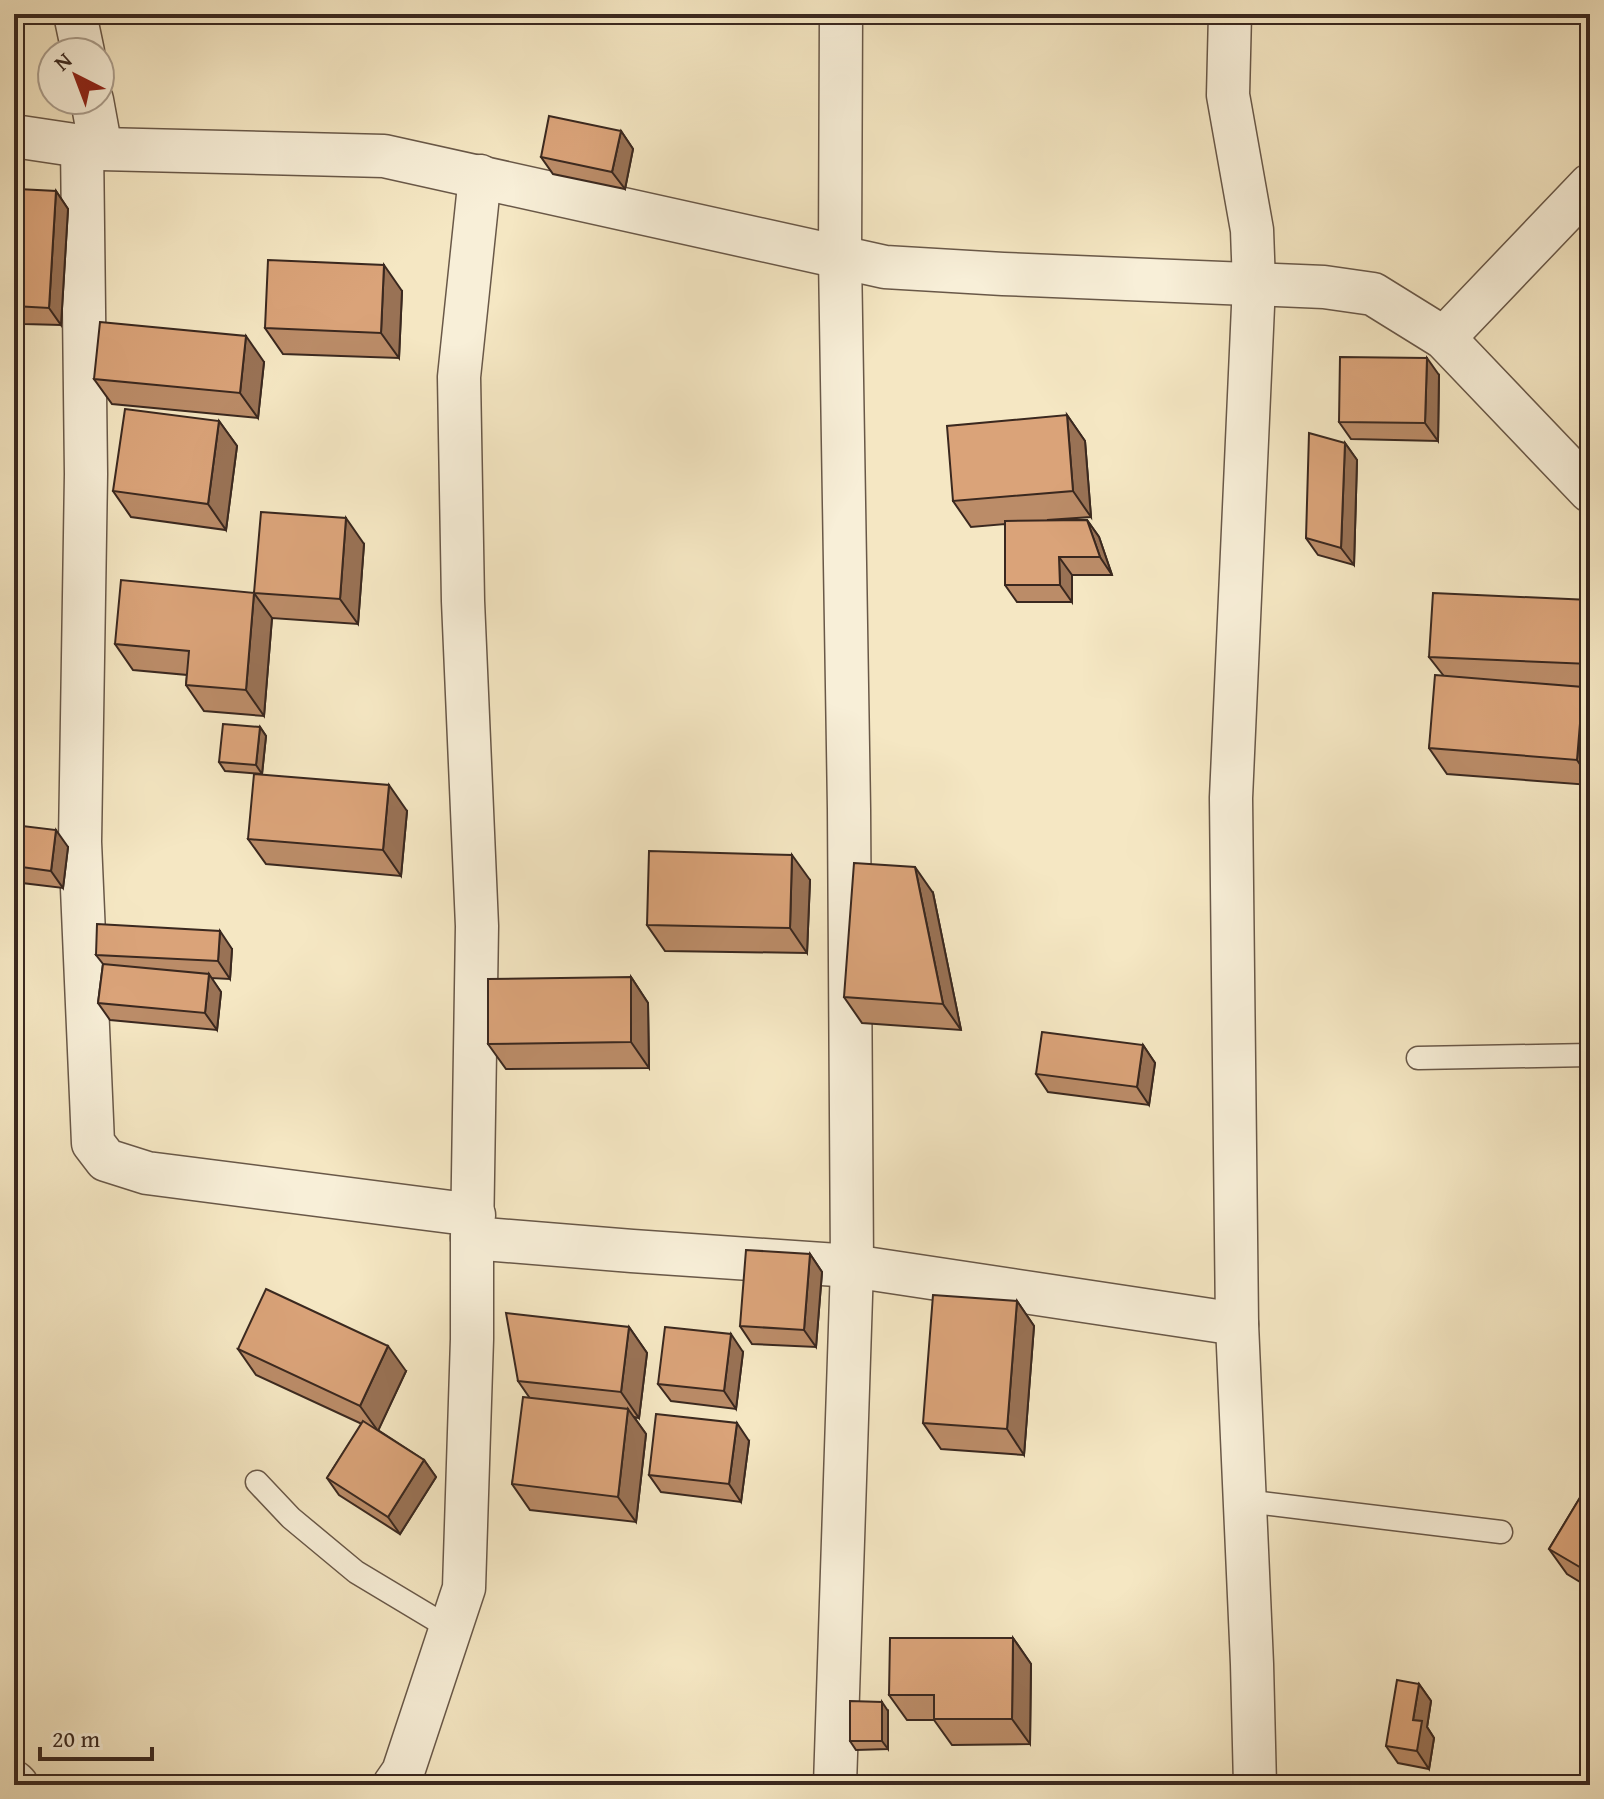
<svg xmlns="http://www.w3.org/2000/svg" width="1604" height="1799" font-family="'Gentium Book Plus',serif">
  <rect width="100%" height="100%" fill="#f5e7c3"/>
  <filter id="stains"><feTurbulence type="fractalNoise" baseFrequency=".0025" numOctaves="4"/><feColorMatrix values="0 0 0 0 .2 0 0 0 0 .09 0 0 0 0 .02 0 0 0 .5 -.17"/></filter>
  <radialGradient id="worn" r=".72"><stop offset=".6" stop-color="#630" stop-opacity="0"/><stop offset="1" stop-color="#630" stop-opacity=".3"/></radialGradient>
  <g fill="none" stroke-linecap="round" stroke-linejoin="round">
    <defs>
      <g id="lane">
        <polyline points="1418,1058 1590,1055"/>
        <polyline points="257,1482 291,1518 356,1572 451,1629"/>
        <polyline points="1245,1501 1501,1532"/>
      </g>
      <g id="street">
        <polyline points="75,14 83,52"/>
        <polyline points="1230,14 1228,95 1252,230 1254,284 1231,798 1237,1324 1252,1664 1255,1785"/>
        <polyline points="92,100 101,149"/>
        <polyline points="14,136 101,149 384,156 885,267 1003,274 1324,287 1373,294 1444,338 1590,491"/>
        <polyline points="82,145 86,474 80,842 93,1143 106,1160 147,1173 474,1215"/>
        <polyline points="1444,338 1590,185"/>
        <polyline points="472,1238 632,1251 852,1266 1237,1324"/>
        <polyline points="14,1782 17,1785"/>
        <polyline points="394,1785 403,1772 464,1588 472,1339 472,1238 477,926 463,601 459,377 480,176"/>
        <polyline points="835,1785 852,1266 849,809 840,257 841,14"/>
      </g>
    </defs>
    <use href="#lane" stroke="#695848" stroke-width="25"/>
    <use href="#street" stroke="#695848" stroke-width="45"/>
    <use href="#lane" stroke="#f8efd8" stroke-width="22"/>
    <use href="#street" stroke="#f8efd8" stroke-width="42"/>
  </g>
  <g fill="#bb8c68" stroke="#3a281f" stroke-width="2">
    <polygon points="621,131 633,149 625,189 553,174 541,157"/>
    <polygon points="56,191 68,209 61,325 24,324 14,310 14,259"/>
    <polygon points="402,291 399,358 283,354 265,328"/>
    <polygon points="264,362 258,418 112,404 94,379"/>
    <polygon points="1439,375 1438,441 1351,439 1339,422"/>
    <polygon points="1067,415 1085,441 1091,517 1047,520 1087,520 1099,537 1112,575 1072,575 1072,602 1017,602 1005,585 1005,524 971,527 953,501"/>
    <polygon points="219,421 237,446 226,530 131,517 113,491"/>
    <polygon points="1345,443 1357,460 1354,565 1318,555 1306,538"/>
    <polygon points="364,544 358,624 272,618 264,716 204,711 186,685 187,675 133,670 115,644 254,593"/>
    <polygon points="1590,600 1590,689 1584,688 1590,697 1590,785 1447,774 1429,748 1443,675 1429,657"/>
    <polygon points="260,727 266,736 262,774 225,771 219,762"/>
    <polygon points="407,811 401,876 266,864 248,839"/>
    <polygon points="14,825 68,847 63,888 14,882"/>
    <polygon points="810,880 807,953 665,951 647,925"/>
    <polygon points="933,893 961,1030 862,1023 844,997"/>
    <polygon points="232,949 230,979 211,978 221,992 217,1030 110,1020 98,1003 103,964 96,955"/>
    <polygon points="631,977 648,1003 649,1068 506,1069 488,1044"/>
    <polygon points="1143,1045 1155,1063 1149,1105 1048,1092 1036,1074"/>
    <polygon points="810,1254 822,1272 816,1347 752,1344 740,1326"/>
    <polygon points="1017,1301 1034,1326 1024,1455 941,1449 923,1423"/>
    <polygon points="629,1327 647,1353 639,1418 634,1417 646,1434 636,1522 530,1510 512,1484 529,1397 518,1381"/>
    <polygon points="238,1349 406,1371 378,1430 424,1460 436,1477 400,1534 339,1495 327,1478 362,1424 256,1375"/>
    <polygon points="743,1352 736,1409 671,1401 658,1384"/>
    <polygon points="749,1441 741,1502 661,1492 649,1475"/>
    <polygon points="1590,1481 1590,1588 1567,1574 1549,1549"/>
    <polygon points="1013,1638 1031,1664 1030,1744 952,1745 934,1720 907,1720 889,1695"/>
    <polygon points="1419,1684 1431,1701 1427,1727 1434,1738 1429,1769 1398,1763 1386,1746"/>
    <polygon points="888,1711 888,1749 856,1750 850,1741"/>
  </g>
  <g fill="#997255" stroke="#3a281f" stroke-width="2">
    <polygon points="621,131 633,149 625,189 612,172"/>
    <polygon points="56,191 68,209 61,325 49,308"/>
    <polygon points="384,265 402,291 399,358 381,333"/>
    <polygon points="246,336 264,362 258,418 240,393"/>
    <polygon points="1427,358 1439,375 1438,441 1425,423"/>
    <polygon points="1067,415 1085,441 1091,517 1073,491"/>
    <polygon points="219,421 237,446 226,530 208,504"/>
    <polygon points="1345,443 1357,460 1354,565 1341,548"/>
    <polygon points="346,518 364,544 358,624 340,599"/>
    <polygon points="1087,520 1099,537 1112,575 1100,557"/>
    <polygon points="1059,557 1072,575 1072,602 1060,585"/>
    <polygon points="254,593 272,618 264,716 246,690"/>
    <polygon points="1583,687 1590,697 1590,779 1577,760"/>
    <polygon points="260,727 266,736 262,774 256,765"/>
    <polygon points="389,785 407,811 401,876 383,850"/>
    <polygon points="56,830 68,847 63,888 51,871"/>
    <polygon points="792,855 810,880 807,953 790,928"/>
    <polygon points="915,867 933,893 961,1030 943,1004"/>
    <polygon points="14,925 19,932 14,978"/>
    <polygon points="220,931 232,949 230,979 218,961"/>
    <polygon points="209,974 221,992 217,1030 205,1013"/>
    <polygon points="631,977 648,1003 649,1068 631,1042"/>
    <polygon points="1143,1045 1155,1063 1149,1105 1137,1087"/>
    <polygon points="810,1254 822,1272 816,1347 804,1330"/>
    <polygon points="1017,1301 1034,1326 1024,1455 1007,1429"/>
    <polygon points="14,1307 20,1316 14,1324"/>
    <polygon points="629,1327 647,1353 639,1418 621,1392"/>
    <polygon points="731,1334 743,1352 736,1409 724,1391"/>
    <polygon points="388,1346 406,1371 378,1431 360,1406"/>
    <polygon points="628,1409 646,1434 636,1522 618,1497"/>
    <polygon points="737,1423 749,1441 741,1502 729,1484"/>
    <polygon points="424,1460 436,1477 400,1534 388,1517"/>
    <polygon points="1013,1638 1031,1664 1030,1744 1012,1719"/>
    <polygon points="1419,1684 1431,1701 1427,1727 1434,1738 1429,1769 1417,1751 1413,1720"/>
    <polygon points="882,1702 888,1711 888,1749 882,1741"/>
  </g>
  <g fill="#daa379" stroke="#3a281f" stroke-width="2">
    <polygon points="549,116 621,131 612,172 541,157"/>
    <polygon points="18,189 56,191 49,308 14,306 14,259"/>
    <polygon points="268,260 384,265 381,333 265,328"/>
    <polygon points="100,322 246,336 240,393 94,379"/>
    <polygon points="1340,357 1427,358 1425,423 1339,422"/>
    <polygon points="125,409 219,421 208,504 113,491"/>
    <polygon points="1067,415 1073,491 953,501 947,426"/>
    <polygon points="1309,433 1345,443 1341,548 1306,538"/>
    <polygon points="261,512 346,518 340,599 254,593 246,690 186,685 189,651 115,644 121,580 254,593"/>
    <polygon points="1087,520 1100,557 1059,557 1060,585 1005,585 1005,521"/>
    <polygon points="1433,593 1590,600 1590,664 1429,657"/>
    <polygon points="1435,675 1583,687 1577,760 1429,748"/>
    <polygon points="223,724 260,727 256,765 219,762"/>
    <polygon points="254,774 389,785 383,850 248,839"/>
    <polygon points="14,825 56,830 51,871 14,866"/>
    <polygon points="649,851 792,855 790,928 647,925"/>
    <polygon points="854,863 915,867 943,1004 844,997"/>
    <polygon points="97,924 220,931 218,961 96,955"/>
    <polygon points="103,964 209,974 205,1013 98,1003"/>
    <polygon points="631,977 631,1042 488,1044 488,979"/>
    <polygon points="1042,1032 1143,1045 1137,1087 1036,1074"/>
    <polygon points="746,1250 810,1254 804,1330 740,1326"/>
    <polygon points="266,1289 388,1346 360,1406 238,1349"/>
    <polygon points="933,1295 1017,1301 1007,1429 923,1423"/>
    <polygon points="506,1313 629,1327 621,1392 518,1381"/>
    <polygon points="665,1327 731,1334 724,1391 658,1384"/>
    <polygon points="523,1397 628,1409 618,1497 512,1484"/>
    <polygon points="656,1414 737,1423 729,1484 649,1475"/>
    <polygon points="363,1421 424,1460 388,1517 327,1478"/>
    <polygon points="1590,1481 1590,1573 1549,1549"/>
    <polygon points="890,1638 1013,1638 1012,1719 934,1719 934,1695 889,1695"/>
    <polygon points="1397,1680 1419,1684 1413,1720 1422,1721 1417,1751 1386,1746"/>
    <polygon points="850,1701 882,1702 882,1741 850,1741"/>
  </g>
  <rect width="1604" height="1799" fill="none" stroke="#f5e7c3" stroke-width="48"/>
  <rect x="16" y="16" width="1572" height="1767" fill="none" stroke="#3a281f" stroke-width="4"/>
  <rect x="24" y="24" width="1556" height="1751" fill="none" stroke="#3a281f" stroke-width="2"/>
  <g transform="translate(76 76) rotate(318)"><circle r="38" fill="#f8efd8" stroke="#ac9f8e" stroke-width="2"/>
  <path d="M0-6L14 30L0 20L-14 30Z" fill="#8f2418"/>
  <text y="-12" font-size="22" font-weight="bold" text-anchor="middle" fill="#3a281f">N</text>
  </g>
  <path d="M40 1747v12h112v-12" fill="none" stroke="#3a281f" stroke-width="4"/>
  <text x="52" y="1747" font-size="24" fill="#3a281f" stroke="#f8efd8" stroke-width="6" paint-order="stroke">20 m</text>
  <rect width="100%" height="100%" filter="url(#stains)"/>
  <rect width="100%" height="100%" fill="url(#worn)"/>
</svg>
